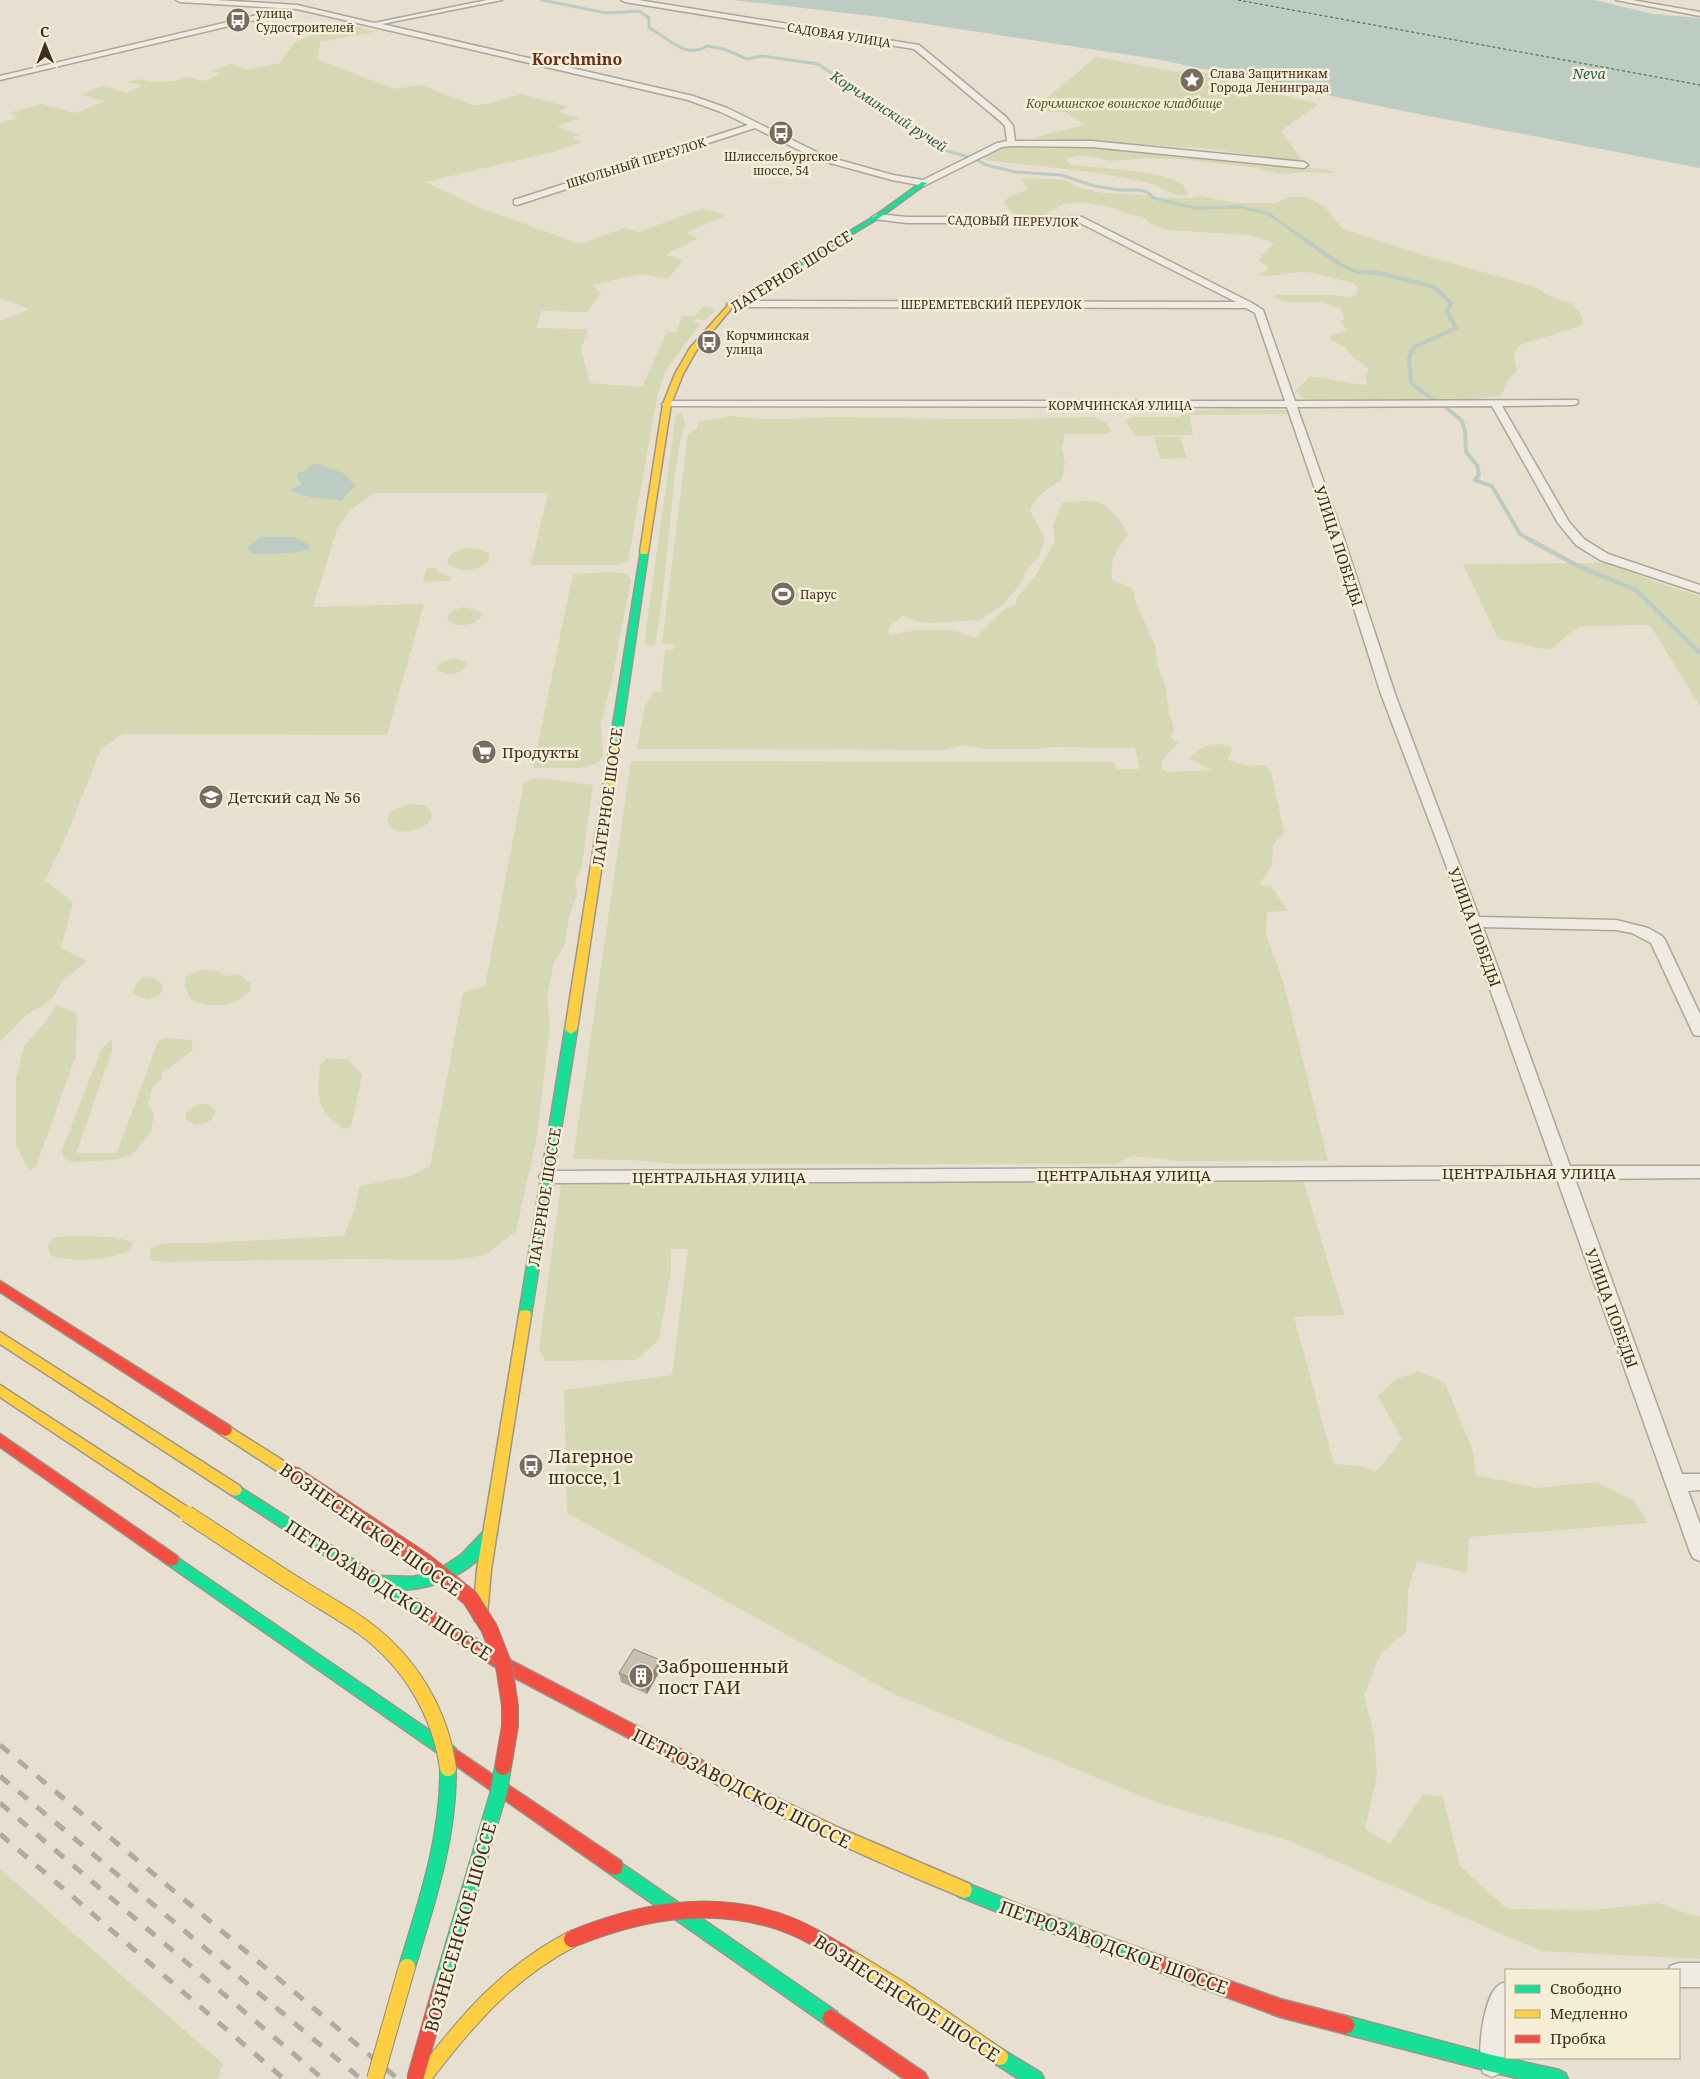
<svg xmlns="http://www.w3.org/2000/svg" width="1700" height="2079" font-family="'Noto Serif',serif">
  <rect width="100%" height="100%" fill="#e7e0d1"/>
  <g fill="#d6d7b3" fill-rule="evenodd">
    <path d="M345,22L374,32L320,42L318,60L395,89L421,85L474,105L487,104L522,94L568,107L558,112L580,118L557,126L579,135L572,138L582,142L553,152L425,182L480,208L580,244L624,228L638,232L702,209L726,215L686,233L698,238L665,255L683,260L668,279L641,274L592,285L601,293L587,312L541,311L537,328L588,329L581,349L590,383L642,387L667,332H676L682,316H694L704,306L713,308L715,312L704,320L696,319L694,322L700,324L666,370L657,397L628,561L618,565H531L548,493H375L351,509L337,529L313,607L424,604L387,735L123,734L101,749L65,839L45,881L73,902L61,948L87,961L63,981L53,997L42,1006L26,1015L0,1042V321L29,309L0,298V123L20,117L8,113L42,104L75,113L106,101L79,95L102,86L127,93L142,85L126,82L138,79L153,82L174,81L186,77L205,81L220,74L211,71L232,64L246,70L280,63L295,42ZM314,463L342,472L340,501C321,497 307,500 291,490L302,484Z"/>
    <polygon points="1096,57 1176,72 1186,69 1231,78 1225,82 1318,104 1281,131 1303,162 1203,148 1031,138 1085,125 1064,112 1031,111"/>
    <path d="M1019,144L1087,145L1331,170L1334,173L1306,172L1281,174L1257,168L1182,159L1147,158L1111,161L1083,155L1067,158V162L1073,165C1096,168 1166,171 1182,184C1185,187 1186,191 1188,195C1172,198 1166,188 1152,184C1098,170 1042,167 986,160L983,157L1002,147Z"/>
    <path d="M1029,178L1065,180L1076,187L1103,193L1146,195L1154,198H1193L1201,196L1236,203H1276L1290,197H1308L1325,207L1343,229L1423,255L1535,287L1552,297L1573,304L1580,313L1583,322L1580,326L1520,345C1512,353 1514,360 1517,369C1515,375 1512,375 1508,380C1504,385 1505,391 1500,396L1456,401L1432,399H1306L1299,395L1296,390L1309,377C1329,377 1347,384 1367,385L1365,375L1369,370C1365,362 1358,362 1353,357C1346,348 1343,344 1331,341L1330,336L1347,331L1341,322L1344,318L1341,309L1321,302H1285L1274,297L1275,295H1329L1352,297L1356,296L1358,288L1354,283C1337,280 1321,273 1304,272C1288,272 1274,278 1258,275L1269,269L1266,265L1259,261L1263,254L1274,243L1250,235L1166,230L1150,224L1144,217L1126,214L1115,208L1080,202L1063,204L1042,216L1033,217L1014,214L1004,204C1008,193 1018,194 1028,190L1021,179Z"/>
    <polygon points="1228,409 1287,410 1290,414 1189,415 1193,435 1136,436 1125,420 1133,417 1181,417 1183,411"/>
    <polygon points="681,412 685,424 680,442 675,475 662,602 655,645 649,647 644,644 676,414"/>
    <path d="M733,416C769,422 806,417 843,417C926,419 1010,420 1093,417L1105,422L1112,432L1104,434H1065L1062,448L1065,463L1061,481C1047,489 1036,495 1030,511L1045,539L1039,557L1028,568L1019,586L1004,604L980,620L931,623L919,622L903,616L889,626V635L918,630H951L975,638L1003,610L1016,604L1017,598L1035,576L1055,542L1053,525L1062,503C1071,502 1094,499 1102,504C1111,508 1124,526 1128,534C1119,548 1107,562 1113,580L1133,589L1135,601L1155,645L1158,667L1165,685L1169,712L1174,729L1170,738L1178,742L1162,761L1161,769L1167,772L1212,770L1189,758C1204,745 1212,741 1232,747L1228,760L1248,766L1265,765L1271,771L1284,833L1273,845L1272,865L1259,885L1271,886L1288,911L1267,912L1266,934L1283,981L1328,1161H1180L1132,1156L1116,1164H677L630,1160L573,1159L631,761L1114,762L1115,769H1140L1135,748L1054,747L1037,749H985L962,745L946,750L637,749L645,706L653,693L669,690H661L665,650H673L674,644H662L688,434L697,428L698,422Z"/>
    <polygon points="1154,437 1180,437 1187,458 1160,459"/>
    <path d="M470,548L478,549L489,553V561C479,571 458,574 447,563L450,555L462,549Z"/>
    <polygon points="1607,563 1667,586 1700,596 1700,706 1650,625 1580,626 1549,650 1498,639 1463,564"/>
    <polygon points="426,568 437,568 437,571 451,577 450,581 423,582"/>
    <polygon points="608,572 627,574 631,580 611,684 601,723 603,756 598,763 581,768 533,768 573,574"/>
    <path d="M463,607L479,611L482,615L480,618C472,626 455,629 447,619L450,612Z"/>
    <path d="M454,658L464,661L466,664L463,670C455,675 444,676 437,669L439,663Z"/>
    <polygon points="537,778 593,785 582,865 575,881 577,895 569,917 564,947 554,962 547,996 550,1027 537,1136 516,1231 485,1255 454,1260 351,1259 164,1262 150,1260 151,1247 165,1243 203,1243 344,1236 355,1207 360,1186 411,1176 430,1166 463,993 485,986 524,782"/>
    <path d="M410,804L423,805L431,811V820C422,831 392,839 387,820L391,811Z"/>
    <path d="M204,969L217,971L225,976L240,974L244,979L250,982L251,990C232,1008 214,1009 191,1000L185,986V977Z"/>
    <path d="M146,976L154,978L161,983L163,991L156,997L147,1000L134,994C134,984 138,981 146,976Z"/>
    <polygon points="56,1005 77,1013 76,1055 40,1155 36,1166 29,1170 16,1146 16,1078 24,1046 47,1020"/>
    <polygon points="164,1038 191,1040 193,1050 162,1073 162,1079 153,1086 148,1104 154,1115 151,1132 132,1155 113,1160 73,1162 64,1158 62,1150 101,1050 107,1043 112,1041 112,1051 76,1153 117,1153 158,1041"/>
    <path d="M327,1058L348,1060L362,1075L351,1127L343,1129C316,1109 317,1097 320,1065Z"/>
    <path d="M208,1104L215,1110C215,1121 205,1124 195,1125L186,1120V1113L196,1105Z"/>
    <polygon points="1302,1176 1344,1315 1294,1317 1334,1464 1360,1466 1377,1471 1402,1439 1378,1396 1396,1379 1419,1371 1445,1383 1473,1451 1476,1475 1536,1488 1597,1482 1634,1501 1648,1523 1469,1537 1467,1573 1417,1561 1408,1590 1407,1631 1381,1653 1364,1695 1374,1734 1377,1775 1365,1829 1390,1844 1423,1794 1443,1797 1460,1866 1507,1909 1592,1910 1658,1903 1692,1915 1700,1916 1700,1959 1541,1951 1290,1841 1158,1803 894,1694 567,1513 564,1390 672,1375 688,1249 671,1249 671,1271 659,1340 636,1360 546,1361 539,1349 561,1183"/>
    <path d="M71,1236L113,1237L133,1242L129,1251C105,1261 76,1262 51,1256L48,1244L53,1238Z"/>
    <polygon points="0,1869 223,2064 218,2079 0,2079"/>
  </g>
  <g fill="#bcccc2">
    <polygon points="733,0 1595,0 1653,14 1700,18 1700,168 1408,112 1156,59 880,17"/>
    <path d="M314,463L342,472L355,485L341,501C321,497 307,500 290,490L302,484L298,480L297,474L306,470Z"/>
    <polygon points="261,537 295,537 310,545 309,550 290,553 253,554 247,547"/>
  </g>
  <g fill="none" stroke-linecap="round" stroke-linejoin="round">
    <path stroke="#bcccc2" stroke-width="3" d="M542,0L606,13L639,11L649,18V28C668,37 685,60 707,46L724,49L747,59L762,56L818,64L947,151L976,159L986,165L1016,172L1061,175L1094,186L1119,190H1140L1147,192L1154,198L1194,208L1242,207L1269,214L1301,237"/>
    <g stroke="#bcccc2" stroke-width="4">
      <polyline points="1300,236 1341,265 1357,272 1379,273 1434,287 1451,303 1447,311 1456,328 1414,347 1409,358 1411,383 1432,399"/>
      <polyline points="1443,405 1462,421 1465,431 1466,452 1477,465 1479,475 1475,480 1492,486 1520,534 1532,541"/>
    </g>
    <polyline stroke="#bcccc2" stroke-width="4.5" points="1530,540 1578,566 1636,590 1700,653"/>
    <polyline stroke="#2f5d5a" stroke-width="1" stroke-dasharray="3 2.5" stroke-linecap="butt" points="1238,0 1700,85"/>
    <defs>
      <g id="street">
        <polygon points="176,0 216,0 297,5 374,23 487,0 502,0 382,24 693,96 727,108 825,156 893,175 923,180 997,143 1007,141 1005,126 1000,121 914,49 625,2 621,0 638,0 919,45 1006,117 1013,126 1015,141 1092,141 1304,162 1308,165 1304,168 1092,147 1011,146 1002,147 924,186 892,180 819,160 755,128 517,205 514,204 514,200 748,125 721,112 688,100 297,9 180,2"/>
        <polygon points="1616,0 1632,0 1700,12 1700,16"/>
        <polygon points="282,9 286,11 285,13 0,80 0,76"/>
        <polygon points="877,214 907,217 1082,217 1252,303 1263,310 1295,401 1577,400 1578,402 1577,404 1573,405 1502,406 1569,522 1584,539 1608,554 1700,585 1700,593 1600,560 1576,545 1558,523 1492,406 1297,407 1342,533 1395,694 1479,917 1616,920 1648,928 1662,936 1665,940 1700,1014 1700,1036 1694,1035 1692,1031 1651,943 1632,933 1616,930 1483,927 1570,1166 1700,1166 1700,1178 1575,1179 1682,1474 1700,1474 1700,1490 1688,1491 1700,1524 1700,1561 1693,1558 1690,1552 1557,1179 548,1183 542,1182 539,1177 542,1172 548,1171 1553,1166 1443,857 1381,694 1330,533 1287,407 663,406 662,404 667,401 1285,401 1255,313 1246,308 732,307 727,304 732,301 1236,302 1080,223 907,223 874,219 872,217"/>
        <polygon points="1679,1963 1700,1963 1700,1987 1679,1987 1679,1970 1669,1970 1670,1966"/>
        <path d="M1506,1982L1505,2064L1501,2073L1492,2077L1483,2073C1476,2056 1483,1996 1499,1985C1501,1983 1504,1983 1506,1982Z"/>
      </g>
      <g id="fast">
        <polygon points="922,182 927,183 879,218 750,295 745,294 875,216"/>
        <polygon points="641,550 647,550 648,552 620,744 615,747 610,744"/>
        <polygon points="571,1026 577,1030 531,1315 530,1319 525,1320 520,1319 519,1315 565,1030"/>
        <path d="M235,1484L379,1576L413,1577L437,1571L461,1555L485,1530L490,1528L495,1530L497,1534C480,1569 438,1589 401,1590L434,1611L436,1616L434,1621L429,1623L230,1494L228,1490L230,1486Z"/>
        <polygon points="172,1554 455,1748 458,1753 455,1758 450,1760 445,1758 167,1564 165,1560 167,1556"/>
        <polygon points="615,1859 837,2012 840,2018 837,2024 831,2027 825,2024 609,1873 607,1867 609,1861"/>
        <polygon points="964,1882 1020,1905 1163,1957 1165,1963 1163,1969 1157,1971 1020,1921 958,1896 956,1890 958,1884"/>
        <polygon points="1346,2016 1492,2055 1559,2070 1565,2073 1568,2079 1520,2079 1346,2034 1340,2031 1337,2025 1340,2019"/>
        <polygon points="1000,2048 1041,2073 1044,2079 1019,2079 994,2063 991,2057 994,2051"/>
      </g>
      <g id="slow">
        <polygon points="746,293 751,294 734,305 696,351 683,374 671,404 648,552 647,554 641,554 640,552 663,404 675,374 690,348 730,303"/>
        <polygon points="615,741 620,744 577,1030 571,1034 565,1030 610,744"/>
        <polygon points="525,1310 530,1311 531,1315 491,1570 487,1616 485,1621 480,1623 475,1621 473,1616 477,1570 519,1315 520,1311"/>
        <polygon points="0,1332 240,1486 242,1490 240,1494 235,1496 230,1494 0,1344"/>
        <polygon points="0,1385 192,1510 194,1514 192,1518 187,1520 182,1518 0,1397"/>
        <polygon points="225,1424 298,1470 300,1474 298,1478 293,1480 288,1478 220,1434 218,1430 220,1426"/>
        <path d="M701,1761L837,1827L970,1884L972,1890L970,1896L964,1898C873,1861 783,1819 695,1773L693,1768L695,1763Z"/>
      </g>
      <g id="jam">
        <polygon points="0,1281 230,1426 232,1430 230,1434 225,1436 220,1434 0,1292"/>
        <polygon points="0,1434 177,1556 179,1560 177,1564 172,1566 167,1564 0,1447"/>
        <polygon points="429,1609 510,1660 707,1763 709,1768 707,1773 701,1775 695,1773 500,1670 424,1621 422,1616 424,1611"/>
        <polygon points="450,1746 621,1861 623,1867 621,1873 615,1875 609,1873 445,1758 442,1753 445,1748"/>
        <polygon points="1157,1955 1280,1999 1346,2016 1352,2019 1355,2025 1352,2031 1346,2034 1280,2017 1151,1969 1149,1963 1151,1957"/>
        <polygon points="831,2009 925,2073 928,2079 904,2079 825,2024 822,2018 825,2012"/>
      </g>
    </defs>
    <use href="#street" stroke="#ada599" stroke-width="3"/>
    <use href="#fast" stroke="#9c958a" stroke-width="3"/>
    <use href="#slow" stroke="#9c958a" stroke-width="3"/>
    <use href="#jam" stroke="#9c958a" stroke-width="3"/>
    <use href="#street" fill="#efebe3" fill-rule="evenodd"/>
    <use href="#fast" fill="#16e098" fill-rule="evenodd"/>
    <use href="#slow" fill="#ffcf43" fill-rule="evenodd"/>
    <use href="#jam" fill="#f24e42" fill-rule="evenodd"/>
    <g stroke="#afaaa2" stroke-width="5" stroke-dasharray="12 12" stroke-linecap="butt">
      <polyline points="0,1745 398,2079"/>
      <polyline points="0,1776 361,2079"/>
      <polyline points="0,1803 323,2079"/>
      <polyline points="0,1834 284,2079"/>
    </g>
    <defs>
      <g id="fast-bridge">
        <path d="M407,1967C427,1901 449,1837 448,1768"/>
        <polyline points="441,1988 499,1791 503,1767"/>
      </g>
      <g id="slow-bridge">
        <path d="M187,1514C224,1538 261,1563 299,1587C321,1601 343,1613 364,1628C410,1662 440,1712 448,1768"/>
        <polyline points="848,1957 900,1989 1000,2057"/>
        <polyline points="375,2079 407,1967"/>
        <path d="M422,2079C466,2021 507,1973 572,1939"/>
      </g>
      <g id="jam-bridge">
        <polyline points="293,1474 424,1561 470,1598 489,1628 504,1666 510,1706 510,1726 503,1767"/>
        <path d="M572,1939C642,1910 719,1897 791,1926C811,1934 830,1946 848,1957"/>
        <polyline points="415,2079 441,1988"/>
      </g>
    </defs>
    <use href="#fast-bridge" stroke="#928b80" stroke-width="18" stroke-linecap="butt"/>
    <use href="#slow-bridge" stroke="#928b80" stroke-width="18" stroke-linecap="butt"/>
    <use href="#jam-bridge" stroke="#928b80" stroke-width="18" stroke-linecap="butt"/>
    <use href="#fast-bridge" stroke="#16e098" stroke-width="16"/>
    <use href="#slow-bridge" stroke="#ffcf43" stroke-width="16"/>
    <use href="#jam-bridge" stroke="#f24e42" stroke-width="16"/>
  </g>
  <polygon fill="#afa499" points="661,1669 647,1694 621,1682 619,1673"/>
  <polygon fill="#8e867d" points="660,1660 661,1669 647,1694 646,1685"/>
  <polygon fill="#cbbfb2" stroke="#8e867d" points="634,1649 660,1660 646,1685 619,1673"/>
  <defs>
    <symbol id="bus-disc" viewBox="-11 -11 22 22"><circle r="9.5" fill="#786c5e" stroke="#f7eed8"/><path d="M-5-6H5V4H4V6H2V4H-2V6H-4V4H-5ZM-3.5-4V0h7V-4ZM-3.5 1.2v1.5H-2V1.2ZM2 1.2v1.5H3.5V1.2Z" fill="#fff"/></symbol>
    <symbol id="sight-disc" viewBox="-11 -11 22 22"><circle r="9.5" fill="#786c5e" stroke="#f7eed8"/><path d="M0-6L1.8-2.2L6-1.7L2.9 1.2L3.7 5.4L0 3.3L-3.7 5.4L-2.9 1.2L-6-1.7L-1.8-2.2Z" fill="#fff"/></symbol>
    <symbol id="stadium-disc" viewBox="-11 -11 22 22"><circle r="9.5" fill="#786c5e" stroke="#f7eed8"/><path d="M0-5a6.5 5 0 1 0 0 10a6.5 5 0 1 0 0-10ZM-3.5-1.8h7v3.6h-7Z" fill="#fff"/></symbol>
    <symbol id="supermarket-disc" viewBox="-11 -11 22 22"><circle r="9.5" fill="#786c5e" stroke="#f7eed8"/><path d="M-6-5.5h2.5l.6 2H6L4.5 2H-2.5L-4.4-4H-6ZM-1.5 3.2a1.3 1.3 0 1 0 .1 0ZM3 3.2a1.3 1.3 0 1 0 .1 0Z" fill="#fff"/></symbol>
    <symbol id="school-disc" viewBox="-11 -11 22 22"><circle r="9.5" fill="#786c5e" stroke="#f7eed8"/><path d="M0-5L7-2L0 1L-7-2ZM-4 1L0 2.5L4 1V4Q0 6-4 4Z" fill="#fff"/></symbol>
    <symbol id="building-disc" viewBox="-11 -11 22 22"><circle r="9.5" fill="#786c5e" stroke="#f7eed8"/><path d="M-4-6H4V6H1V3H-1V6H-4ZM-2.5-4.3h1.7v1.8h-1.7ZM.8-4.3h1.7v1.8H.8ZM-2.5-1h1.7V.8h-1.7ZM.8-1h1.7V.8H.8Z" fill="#fff"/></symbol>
  </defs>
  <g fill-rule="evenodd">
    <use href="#bus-disc" x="224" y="6" width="28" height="28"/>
    <use href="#sight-disc" x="1178" y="66" width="28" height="28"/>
    <use href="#bus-disc" x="767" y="119" width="28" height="28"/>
    <use href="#bus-disc" x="695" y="328" width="28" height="28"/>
    <use href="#stadium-disc" x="769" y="580" width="28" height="28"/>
    <use href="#supermarket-disc" x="470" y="738" width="28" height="28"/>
    <use href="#school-disc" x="197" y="783" width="28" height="28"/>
    <use href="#bus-disc" x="517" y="1452" width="28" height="28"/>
    <use href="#building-disc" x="627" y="1662" width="28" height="28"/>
  </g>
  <g text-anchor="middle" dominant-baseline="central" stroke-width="5" stroke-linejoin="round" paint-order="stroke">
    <g font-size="12" fill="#3d2e20" stroke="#f7eed8" text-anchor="start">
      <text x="256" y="13">улица<tspan x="256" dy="14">Судостроителей</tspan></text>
      <text x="1210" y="73">Слава Защитникам<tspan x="1210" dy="14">Города Ленинграда</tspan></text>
      <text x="781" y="156" text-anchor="middle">Шлиссельбургское<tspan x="781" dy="14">шоссе, 54</tspan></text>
      <text x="726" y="335">Корчминская<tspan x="726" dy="14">улица</tspan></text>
      <text x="800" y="594">Парус</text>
    </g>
    <g font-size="12" fill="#3d2e20" stroke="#f7eed8">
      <text transform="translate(839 35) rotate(9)">САДОВАЯ УЛИЦА</text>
      <text transform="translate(636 163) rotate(-17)">ШКОЛЬНЫЙ ПЕРЕУЛОК</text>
      <text transform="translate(1013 221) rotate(1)">САДОВЫЙ ПЕРЕУЛОК</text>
      <text x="991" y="304">ШЕРЕМЕТЕВСКИЙ ПЕРЕУЛОК</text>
      <text x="1120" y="405">КОРМЧИНСКАЯ УЛИЦА</text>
    </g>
    <g font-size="12" font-style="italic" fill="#4d5a26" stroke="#f7eed8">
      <text x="1124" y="103">Корчминское воинское кладбище</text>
    </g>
    <g font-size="14" font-style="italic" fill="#2f5d5a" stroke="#f7eed8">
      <text x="1589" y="73">Neva</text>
      <text transform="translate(889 111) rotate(33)">Корчминский ручей</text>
    </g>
    <g font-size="15" fill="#3d2e20" stroke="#f7eed8">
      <text transform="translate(791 271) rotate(-32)">ЛАГЕРНОЕ ШОССЕ</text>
      <text transform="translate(1339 546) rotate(72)">УЛИЦА ПОБЕДЫ</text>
      <text transform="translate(607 797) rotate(-82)">ЛАГЕРНОЕ ШОССЕ</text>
      <text transform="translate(1475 927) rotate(70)">УЛИЦА ПОБЕДЫ</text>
      <text x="1529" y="1173">ЦЕНТРАЛЬНАЯ УЛИЦА</text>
      <text x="1124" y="1175">ЦЕНТРАЛЬНАЯ УЛИЦА</text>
      <text x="719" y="1177">ЦЕНТРАЛЬНАЯ УЛИЦА</text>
      <text transform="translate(544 1197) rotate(-81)">ЛАГЕРНОЕ ШОССЕ</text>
      <text transform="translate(1612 1308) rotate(70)">УЛИЦА ПОБЕДЫ</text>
    </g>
    <g font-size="15" fill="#3d2e20" stroke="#f7eed8" text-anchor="start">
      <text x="502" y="752">Продукты</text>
      <text x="228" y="797">Детский сад № 56</text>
    </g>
    <g font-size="16" font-weight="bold" fill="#6b2e1e" stroke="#f7eed8">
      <text x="577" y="59">Korchmino</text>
    </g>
    <g font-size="18" fill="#3d2e20" stroke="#f7eed8" text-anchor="start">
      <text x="548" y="1456">Лагерное<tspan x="548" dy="21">шоссе, 1</tspan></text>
      <text x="658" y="1666">Заброшенный<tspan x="658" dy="21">пост ГАИ</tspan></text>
    </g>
    <g font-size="18" fill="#3d2e20" stroke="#f7eed8">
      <text transform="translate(371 1529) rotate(35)">ВОЗНЕСЕНСКОЕ ШОССЕ</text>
      <text transform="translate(389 1590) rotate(33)">ПЕТРОЗАВОДСКОЕ ШОССЕ</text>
      <text transform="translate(742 1788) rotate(27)">ПЕТРОЗАВОДСКОЕ ШОССЕ</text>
      <text transform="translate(460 1927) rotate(-74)">ВОЗНЕСЕНСКОЕ ШОССЕ</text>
      <text transform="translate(1114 1947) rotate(20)">ПЕТРОЗАВОДСКОЕ ШОССЕ</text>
      <text transform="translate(907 1998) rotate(33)">ВОЗНЕСЕНСКОЕ ШОССЕ</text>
    </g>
  </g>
  <rect x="1505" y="1969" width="175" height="90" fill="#f7eed8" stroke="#ada18e"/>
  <rect x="1515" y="1985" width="25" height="8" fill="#16e098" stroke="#ada18e"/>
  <text x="1550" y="1994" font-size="15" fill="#3d2e20">Свободно</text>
  <rect x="1515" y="2010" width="25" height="8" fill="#ffcf43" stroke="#ada18e"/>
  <text x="1550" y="2019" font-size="15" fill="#3d2e20">Медленно</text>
  <rect x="1515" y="2035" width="25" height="8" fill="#f24e42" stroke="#ada18e"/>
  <text x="1550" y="2044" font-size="15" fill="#3d2e20">Пробка</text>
  <g transform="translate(45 45) rotate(359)" stroke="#f7eed8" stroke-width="4" paint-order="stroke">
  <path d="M0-4L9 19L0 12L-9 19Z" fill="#3d2e20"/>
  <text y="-8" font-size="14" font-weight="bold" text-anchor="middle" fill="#3d2e20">С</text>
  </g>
</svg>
